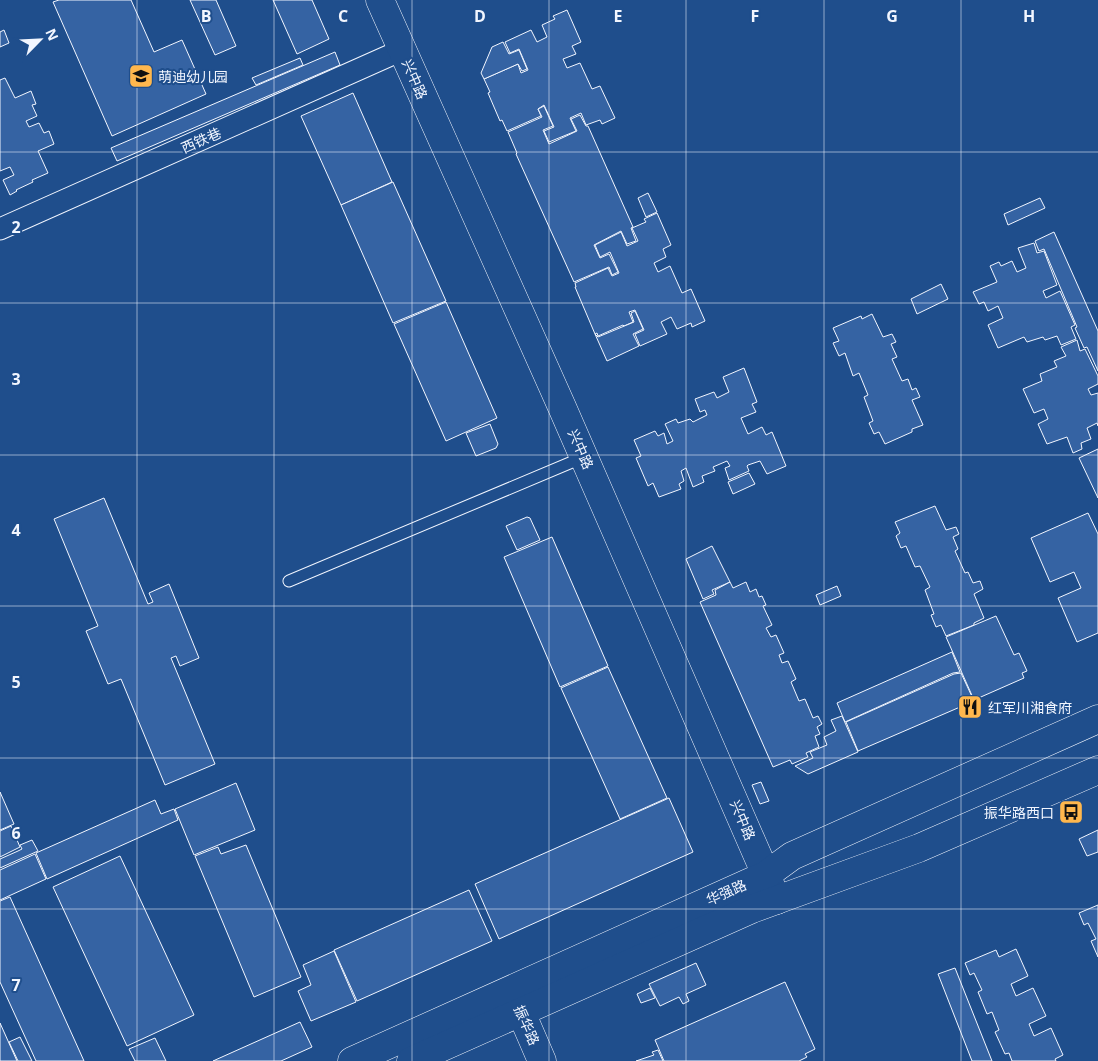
<svg xmlns="http://www.w3.org/2000/svg" width="1098" height="1061" font-family="'Open Sans','Noto Sans SC',sans-serif">
  <rect width="100%" height="100%" fill="#1f4e8c"/>
  <g fill="#3563a3" stroke="#f2f6ff">
    <polygon points="59,0 131,0 154,52 182,40 206,94 112,136 53,2"/>
    <polygon points="190,0 216,0 236,46 215,55"/>
    <polygon points="273,0 312,0 329,39 297,54"/>
    <polygon points="567,10 581,42 572,46 576,54 563,59 567,68 580,63 592,89 600,86 615,118 602,124 600,120 586,125 581,113 570,118 576,131 549,142 544,131 554,127 544,105 538,109 541,116 507,131 502,120 500,121 488,93 490,92 484,79 518,64 521,73 528,70 519,49 510,53 505,42 531,30 537,42 547,37 542,25 555,19 553,16"/>
    <polygon points="4,30 9,43 0,47 0,32"/>
    <polygon points="503,42 509,54 519,50 527,69 522,71 518,64 484,79 481,73 492,47"/>
    <polygon points="335,52 340,65 117,161 111,148"/>
    <polygon points="300,58 303,65 256,85 252,78"/>
    <polygon points="5,78 15,98 31,91 36,104 32,105 37,116 26,121 29,127 39,123 44,133 49,131 54,144 38,151 48,173 32,180 33,182 16,190 17,191 10,195 3,180 14,175 10,167 0,171 0,80"/>
    <polygon points="353,93 392,182 341,205 301,116"/>
    <polygon points="544,106 553,126 543,130 549,144 577,131 571,119 580,115 586,126 588,126 633,227 631,228 636,241 627,244 621,231 594,245 600,258 609,254 618,272 612,275 609,267 574,282 516,154 517,153 508,132 542,117 538,109"/>
    <polygon points="393,182 446,301 393,323 341,205"/>
    <polygon points="648,193 657,212 646,217 638,198"/>
    <polygon points="1040,198 1045,208 1008,225 1004,214"/>
    <polygon points="657,213 671,245 663,249 666,257 654,263 658,272 670,266 682,293 691,289 705,321 692,327 691,323 677,329 671,317 661,322 667,334 640,346 635,334 644,330 635,310 629,312 633,322 624,326 623,325 598,336 597,333 595,334 575,287 576,287 575,283 608,268 612,276 619,273 610,252 600,257 595,245 621,232 627,246 638,241 632,228 646,222 644,219"/>
    <polygon points="1054,232 1098,331 1098,371 1087,347 1084,348 1075,328 1077,327 1044,249 1039,251 1035,241"/>
    <polygon points="1034,243 1037,253 1044,251 1057,285 1043,291 1046,298 1060,291 1075,325 1071,327 1076,339 1061,345 1057,336 1045,340 1043,337 1027,342 1024,337 998,348 988,325 1003,318 998,306 988,311 984,302 979,304 973,292 997,282 990,266 999,262 1001,266 1012,261 1017,272 1026,268 1018,248"/>
    <polygon points="941,284 948,299 917,314 911,299"/>
    <polygon points="446,302 497,418 446,441 394,324"/>
    <polygon points="635,311 643,329 633,334 639,346 607,361 595,334 598,337 634,322 631,313"/>
    <polygon points="872,314 883,337 892,334 896,342 891,344 897,357 892,359 902,381 908,379 912,390 916,388 920,397 912,400 923,425 912,429 912,432 885,444 879,432 874,434 869,423 873,421 864,397 868,395 859,373 853,376 845,353 839,356 833,343 839,341 833,328 861,316 862,319"/>
    <polygon points="1077,340 1080,351 1085,349 1098,376 1098,384 1088,389 1091,395 1098,393 1098,426 1097,423 1087,428 1091,439 1081,443 1082,449 1073,453 1067,437 1047,444 1038,424 1048,419 1044,409 1034,413 1023,389 1042,381 1040,374 1057,367 1054,361 1066,356 1061,347"/>
    <polygon points="744,368 757,402 752,404 756,412 741,418 748,434 762,427 766,435 772,432 786,466 767,474 760,461 748,465 747,466 749,471 729,480 725,468 730,466 727,461 713,467 715,471 702,476 704,482 693,487 686,468 681,471 684,481 679,484 681,489 659,497 653,483 648,486 636,458 641,456 634,440 655,431 658,436 664,433 667,444 673,441 665,424 676,419 678,423 690,419 693,422 707,415 705,410 700,412 695,399 714,392 717,398 729,392 723,377"/>
    <polygon points="490,424 498,444 496,448 476,456 466,433"/>
    <polygon points="1098,449 1098,498 1079,458"/>
    <polygon points="749,473 755,484 733,494 728,482"/>
    <polygon points="104,498 148,604 153,602 149,593 169,584 199,658 180,666 176,656 171,658 215,764 165,785 121,679 108,684 86,631 98,626 54,519"/>
    <polygon points="935,506 946,530 956,527 959,534 953,537 958,549 955,551 965,573 968,572 973,583 980,581 983,589 974,594 984,618 974,623 974,625 946,636 941,625 936,627 931,615 934,614 925,590 930,587 920,566 915,567 906,546 901,548 896,536 900,533 895,522"/>
    <polygon points="1088,513 1098,534 1098,633 1077,642 1058,598 1081,588 1074,572 1050,582 1031,538"/>
    <polygon points="527,517 530,518 540,540 517,550 506,526"/>
    <polygon points="552,537 608,666 560,687 504,557"/>
    <polygon points="712,546 730,582 712,590 714,594 703,599 686,559"/>
    <polygon points="730,582 733,588 746,582 750,592 756,589 759,597 762,596 766,605 763,606 772,625 766,628 771,637 776,635 784,653 779,655 782,663 788,661 796,679 791,682 799,701 805,699 813,718 818,716 822,724 817,727 820,734 815,736 819,747 806,753 808,757 792,764 790,760 773,767 700,602 716,595 715,590"/>
    <polygon points="837,586 841,596 820,605 816,595"/>
    <polygon points="996,616 1014,655 1019,653 1027,671 1022,673 1024,678 974,700 946,637"/>
    <polygon points="952,652 960,672 953,673 845,722 837,703"/>
    <polygon points="608,667 667,798 620,819 561,688"/>
    <polygon points="961,673 974,701 858,751 846,722 954,674"/>
    <polygon points="842,716 858,752 808,774 795,766 813,758 810,752 827,745 824,737 836,731 831,720"/>
    <polygon points="761,782 769,801 760,804 752,785"/>
    <polygon points="236,783 255,830 194,855 175,809"/>
    <polygon points="0,792 14,824 0,830"/>
    <polygon points="669,798 693,852 499,939 475,884"/>
    <polygon points="155,800 161,814 174,809 178,820 47,879 36,853"/>
    <polygon points="11,826 20,847 0,857 0,831"/>
    <polygon points="1098,830 1098,852 1087,856 1079,839"/>
    <polygon points="32,840 38,851 0,868 0,859 18,851 22,849 20,845"/>
    <polygon points="246,845 301,977 254,997 195,856 218,847 221,854"/>
    <polygon points="35,854 46,879 0,900 0,870"/>
    <polygon points="120,856 194,1015 127,1046 53,887"/>
    <polygon points="469,890 492,941 357,1001 334,950"/>
    <polygon points="10,897 84,1061 36,1061 0,982 0,901"/>
    <polygon points="1098,905 1098,957 1091,941 1096,939 1088,923 1084,925 1079,913"/>
    <polygon points="1016,949 1028,976 1011,984 1016,996 1033,988 1046,1016 1029,1024 1034,1036 1051,1028 1063,1055 1055,1059 1056,1061 1012,1061 1009,1053 1005,1054 995,1032 999,1030 992,1012 987,1014 978,992 982,990 974,973 970,975 965,963 996,950 999,957"/>
    <polygon points="334,951 356,1002 311,1021 298,991 311,985 303,965"/>
    <polygon points="696,963 706,985 686,994 689,1001 683,1004 679,997 660,1006 649,984"/>
    <polygon points="955,968 992,1061 972,1061 938,974"/>
    <polygon points="785,982 815,1049 805,1054 807,1057 799,1061 664,1061 655,1040"/>
    <polygon points="650,988 655,998 641,1003 637,994"/>
    <polygon points="300,1022 312,1047 281,1061 213,1061"/>
    <polygon points="0,1023 17,1061 0,1061"/>
    <polygon points="20,1037 32,1061 18,1061 9,1042"/>
    <polygon points="155,1038 166,1061 135,1061 129,1049"/>
    <polygon points="658,1050 663,1061 636,1061 654,1055 652,1052"/>
  </g>
  <g fill="none" stroke-linecap="round" stroke-linejoin="round">
    <defs>
      <polyline id="lane" points="289,581 584,457"/>
      <polyline id="street" points="0,229 402,50"/>
      <g id="secondary">
        <polyline points="380,0 562,407 777,900"/>
        <polyline points="514,996 542,1061"/>
        <polyline points="352,1061 766,875 792,856 1098,719"/>
        <polyline points="411,1061 752,909 919,848 1098,770"/>
      </g>
    </defs>
    <use href="#lane" stroke="#f2f6ff" stroke-width="13"/>
    <use href="#street" stroke="#f2f6ff" stroke-width="23"/>
    <use href="#secondary" stroke="#f2f6ff" stroke-width="29"/>
    <use href="#lane" stroke="#1f4e8c" stroke-width="11"/>
    <use href="#street" stroke="#1f4e8c" stroke-width="21"/>
    <use href="#secondary" stroke="#1f4e8c" stroke-width="28"/>
  </g>
  <path fill="none" stroke="#f2f6ff" stroke-width="1" stroke-opacity="0.55" d="M137,0V1061M274,0V1061M412,0V1061M549,0V1061M686,0V1061M824,0V1061M961,0V1061M0,152H1098M0,303H1098M0,455H1098M0,606H1098M0,758H1098M0,909H1098"/>
  <defs>
    <symbol id="school-square" viewBox="-11 -11 22 22"><rect x="-9" y="-9" width="18" height="18" rx="4" fill="#ffb74d" stroke="#1f4e8c"/><path d="M0-5L7-2L0 1L-7-2ZM-4 1L0 2.5L4 1V4Q0 6-4 4Z" fill="#111"/></symbol>
    <symbol id="restaurant-square" viewBox="-11 -11 22 22"><rect x="-9" y="-9" width="18" height="18" rx="4" fill="#ffb74d" stroke="#1f4e8c"/><path d="M-5-6h1v4h1v-4h1v4h1v-4h1v5L-1.5 .5V6h-2V.5L-5-1ZM5-6V6H3V1.5H1.5Q1.5-4 5-6Z" fill="#111"/></symbol>
    <symbol id="bus-square" viewBox="-11 -11 22 22"><rect x="-9" y="-9" width="18" height="18" rx="4" fill="#ffb74d" stroke="#1f4e8c"/><path d="M-5-6H5V4H4V6H2V4H-2V6H-4V4H-5ZM-3.5-4V0h7V-4ZM-3.5 1.2v1.5H-2V1.2ZM2 1.2v1.5H3.5V1.2Z" fill="#111"/></symbol>
  </defs>
  <g fill-rule="evenodd">
    <use href="#school-square" x="127" y="62" width="28" height="28"/>
    <use href="#restaurant-square" x="956" y="693" width="28" height="28"/>
    <use href="#bus-square" x="1057" y="798" width="28" height="28"/>
  </g>
  <g text-anchor="middle" dominant-baseline="central" stroke-width="4" stroke-linejoin="round" paint-order="stroke">
    <g font-size="14" fill="#f2f6ff" stroke="#1f4e8c" text-anchor="start">
      <text x="158" y="76">萌迪幼儿园</text>
      <text x="988" y="707">红军川湘食府</text>
      <text x="1054" y="812" text-anchor="end">振华路西口</text>
    </g>
    <g font-size="14" fill="#f2f6ff" stroke="#1f4e8c">
      <text transform="translate(415 79) rotate(66)">兴中路</text>
      <text transform="translate(201 140) rotate(-24)">西铁巷</text>
      <text transform="translate(581 449) rotate(66)">兴中路</text>
      <text transform="translate(743 820) rotate(67)">兴中路</text>
      <text transform="translate(726 892) rotate(-24)">华强路</text>
      <text transform="translate(527 1025) rotate(66)">振华路</text>
    </g>
  </g>
  <g font-size="16" text-anchor="middle" font-weight="bold" fill="#f2f6ff" stroke="#1f4e8c" stroke-width="4" stroke-linejoin="round" paint-order="stroke">
    <text x="206" y="22">B</text>
    <text x="343" y="22">C</text>
    <text x="480" y="22">D</text>
    <text x="618" y="22">E</text>
    <text x="755" y="22">F</text>
    <text x="892" y="22">G</text>
    <text x="1029" y="22">H</text>
    <text x="16" y="233">2</text>
    <text x="16" y="385">3</text>
    <text x="16" y="536">4</text>
    <text x="16" y="688">5</text>
    <text x="16" y="839">6</text>
    <text x="16" y="991">7</text>
  </g>
  <g transform="translate(40 40) rotate(66)" stroke="#1f4e8c" stroke-width="4" paint-order="stroke">
  <path d="M0-4L9 19L0 12L-9 19Z" fill="#f2f6ff"/>
  <text y="-8" font-size="14" font-weight="bold" text-anchor="middle" fill="#f2f6ff">N</text>
  </g>
</svg>
